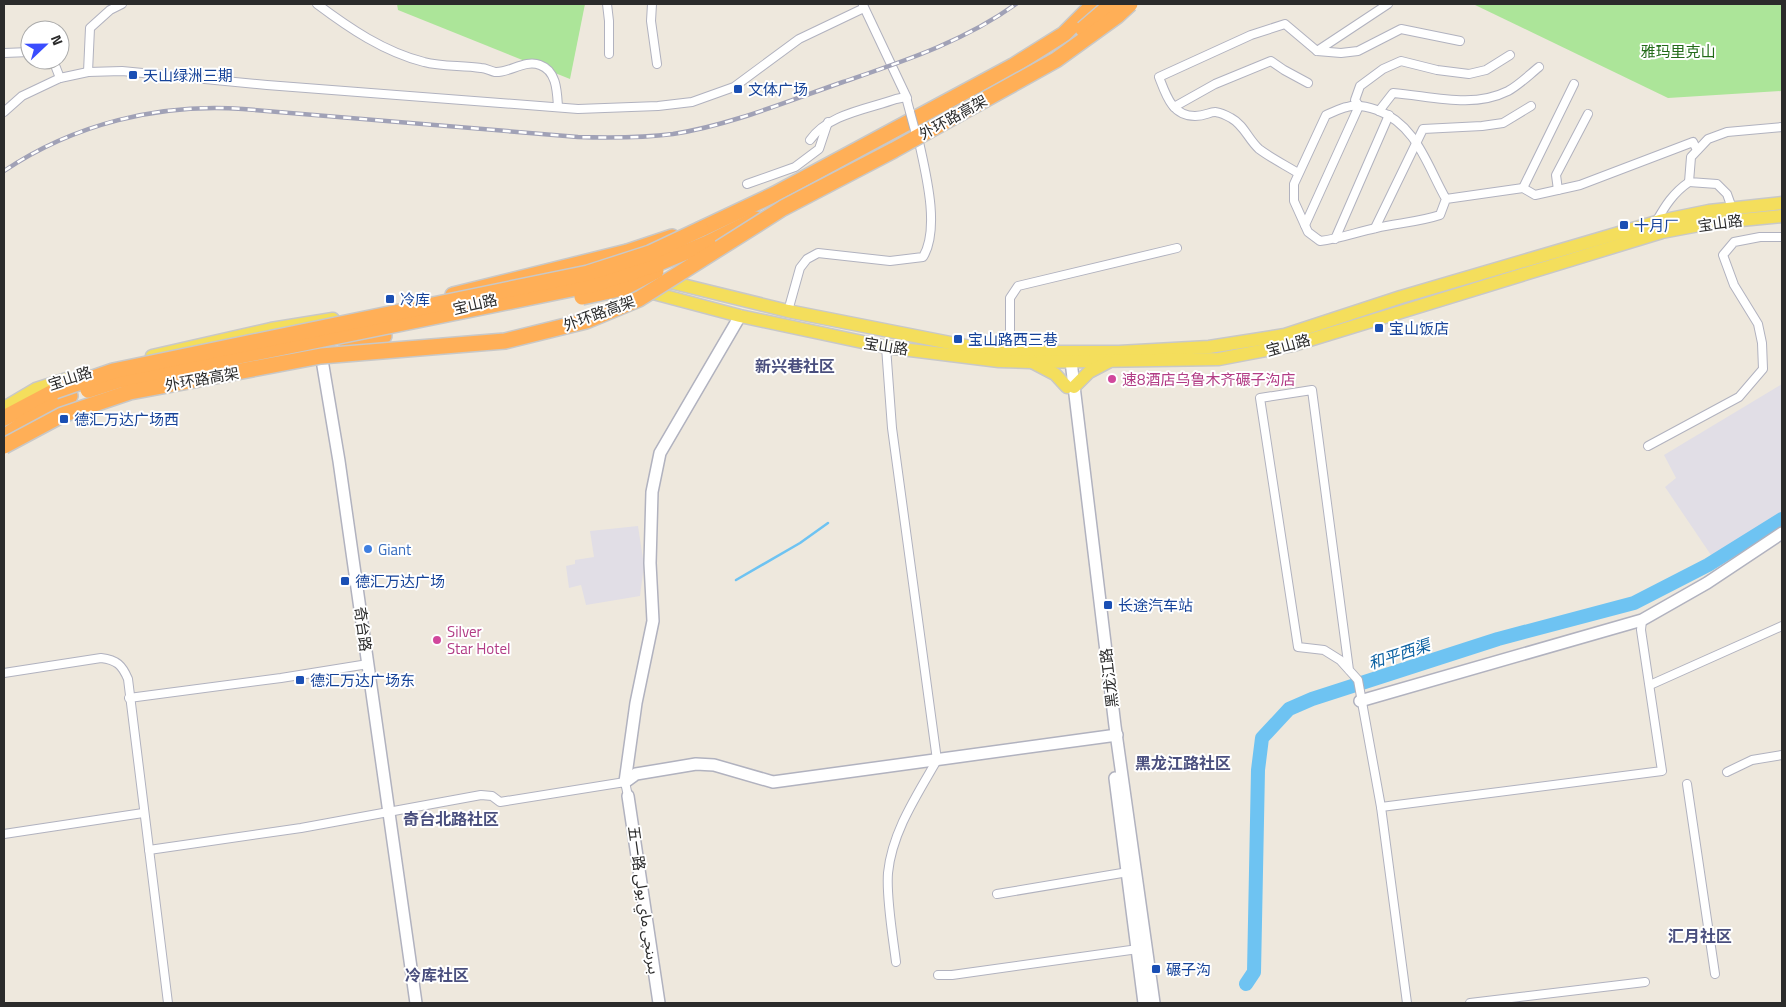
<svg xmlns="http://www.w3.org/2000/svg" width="1786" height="1007" font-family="'Titillium Web','Noto Sans Arabic','Noto Sans SC',sans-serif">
  <rect width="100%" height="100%" fill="#eee8dd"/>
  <g fill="#e1dee6">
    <polygon points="1782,384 1782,515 1713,558 1665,487 1676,478 1664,455"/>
    <polygon points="638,526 644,565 640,596 586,605 581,585 569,588 566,566 575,564 575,560 594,557 590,531"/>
  </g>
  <g fill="#ace599">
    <polygon points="397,4 585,4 570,79 398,10"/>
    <polygon points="1473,4 1782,4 1782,91 1668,98"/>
  </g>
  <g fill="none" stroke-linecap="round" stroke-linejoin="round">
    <polyline stroke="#6ec3f2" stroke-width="2.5" points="736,580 800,543 828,523"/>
    <polyline stroke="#6ec3f2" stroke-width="14" points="1246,984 1254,972 1258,770 1262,738 1289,709 1312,699 1498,639 1634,603 1708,565 1782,519"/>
    <defs>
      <g id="street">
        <path d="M317,4C349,28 384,52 424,62C442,67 462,65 481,68C486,68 490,71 495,72C510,73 525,59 540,65C557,71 557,92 558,107"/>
        <polyline points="607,4 609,21 609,54"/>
        <polyline points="652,4 651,21 657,64"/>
        <polyline points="863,5 907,98"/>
        <polyline points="1317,51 1388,4"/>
        <polyline points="4,53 30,52"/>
        <polyline points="53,60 60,78"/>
        <polyline points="88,72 90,28 110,10 122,4"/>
        <polyline points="1174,107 1215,84 1271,61 1284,70 1308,83"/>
        <path d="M1379,111L1393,93C1431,96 1472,109 1508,91C1519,85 1529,75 1539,67"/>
        <polyline points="4,112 22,96 60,78 88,72 122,71 267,85 578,109 658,106 692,102 734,87 799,39 864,8"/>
        <path d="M810,140C828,114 868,109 896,99L906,97L910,112"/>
        <path d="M1298,173C1285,165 1271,158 1259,149C1248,139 1244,125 1231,118C1210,106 1212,116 1195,116C1172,116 1166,95 1159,77L1251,35L1285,24L1317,51L1341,53L1358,51L1401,29L1460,41"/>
        <polyline points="747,184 795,167 819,149 828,122"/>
        <polyline points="1523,188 1574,84"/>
        <polyline points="1558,190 1556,175 1588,114"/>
        <path d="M1446,199L1440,215C1419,222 1398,223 1376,228C1357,232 1339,239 1320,241L1308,232L1294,201V184L1326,115C1332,113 1340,108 1347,107C1357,104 1368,107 1377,110C1417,125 1427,166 1446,199L1523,188L1535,195L1580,185L1693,142L1697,150"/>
        <polyline points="1732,208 1727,194 1717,184 1689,182 1691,157 1708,139 1727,132 1782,127"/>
        <path d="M1656,222C1665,206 1673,193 1689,182"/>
        <polyline points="1305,225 1359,106 1355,100 1360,86 1383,69 1401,61 1437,70 1469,74 1486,70 1510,55"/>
        <polyline points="1375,228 1423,129 1482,126 1503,123 1531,106"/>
        <polyline points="1335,239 1389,115"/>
        <path d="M788,311L800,268L807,259L818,253L890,261L923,257C940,229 926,174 919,142"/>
        <path d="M886,347L892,428L937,760C917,795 892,832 888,873C886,898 893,937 896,962"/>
        <polyline points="1010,351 1010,298 1018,286 1177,248"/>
        <polyline points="1648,446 1739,397 1763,369 1762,343 1758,324 1734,285 1723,255 1734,242 1760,237 1782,237"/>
        <polyline points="1349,670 1312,390 1260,398 1298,647 1324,650 1340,660 1358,680 1381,807 1407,1003"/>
        <path d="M4,673L101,658C117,660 122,665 128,679L168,1003"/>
        <polyline points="1650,685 1782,626"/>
        <polyline points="129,698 281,678 368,664"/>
        <polyline points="1727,772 1752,760 1782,755"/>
        <polyline points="1687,784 1715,974"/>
        <polyline points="1381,807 1662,771 1641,630 1642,620"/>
        <polyline points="4,834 143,813"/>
        <polyline points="149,850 301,828 481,795 492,796 500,802 625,782 628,796"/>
        <polyline points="997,894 1128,872"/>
        <polyline points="938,975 952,975 1138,949"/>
        <polyline points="1470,1003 1645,982"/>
      </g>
      <g id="secondary">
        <polyline points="320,348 339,461 416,1003"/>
        <polyline points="1070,353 1115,726 1154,1003"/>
        <polyline points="1360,701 1642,620 1707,583 1782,533"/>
        <polyline points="1115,778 1144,1003"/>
        <polyline points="625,782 636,774 696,764 714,765 773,782 1117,735"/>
        <polyline points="625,782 636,703 653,621 650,563 652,492 660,453 740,316"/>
        <polyline points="628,796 659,1003"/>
      </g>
      <g id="primary">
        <polyline points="662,280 788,311 981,349 1044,352 1119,352 1209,347 1285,335 1401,297 1660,221 1709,211 1782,203"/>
        <polyline points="623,285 740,316 886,347 999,361 1031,362 1219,359 1293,345 1662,232 1710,223 1782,216"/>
        <polyline points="152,356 271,329 333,319"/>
        <polyline points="251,363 289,352"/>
        <polyline points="1034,363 1055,374 1067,387"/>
        <polyline points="1074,387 1089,372 1108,362"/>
        <polyline points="4,408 36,389 67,379"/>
      </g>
      <g id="highway">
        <polyline points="701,229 775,194 1013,66 1064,34 1094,4"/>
        <polyline points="708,243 756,219"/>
        <polyline points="453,295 627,252 672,237"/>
        <polyline points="346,341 384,336"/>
        <polyline points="4,418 55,391"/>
        <polyline points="4,437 28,420 70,396"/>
      </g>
    </defs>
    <use href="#street" stroke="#b1b2bf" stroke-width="10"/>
    <use href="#secondary" stroke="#b1b2bf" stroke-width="14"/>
    <use href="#primary" stroke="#c8c8c8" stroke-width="15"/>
    <use href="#highway" stroke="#c8c8c8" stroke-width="18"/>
    <use href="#street" stroke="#fff" stroke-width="8"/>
    <use href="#secondary" stroke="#fff" stroke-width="11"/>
    <use href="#primary" stroke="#f4de5c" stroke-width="12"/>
    <use href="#highway" stroke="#ffaf57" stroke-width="15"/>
    <defs>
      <path id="rail" d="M4,171C74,124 159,103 243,109L578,137C609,138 641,138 673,134C731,125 788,101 843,82C904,61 963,42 1016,4"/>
    </defs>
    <use href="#rail" stroke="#a0a1b6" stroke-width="4.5"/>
    <use href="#rail" stroke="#fff" stroke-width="2.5" stroke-dasharray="8" stroke-linecap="butt"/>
    <defs>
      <polyline id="street-bridge" points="910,112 917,138"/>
      <g id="highway-bridge">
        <polyline points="1083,29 1112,4"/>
        <polyline points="582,297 624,288 656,271"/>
        <polyline points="88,390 116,381 591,285 654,265 708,243"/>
        <polyline points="55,391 113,371 588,273 650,253 701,229"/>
        <polyline points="4,446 62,415 130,392 321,356 505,341 586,321 639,299 783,208 894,150 1056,60 1117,16 1130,4"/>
      </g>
    </defs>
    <use href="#street-bridge" stroke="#b1b2bf" stroke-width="10" stroke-linecap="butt"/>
    <use href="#highway-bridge" stroke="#c8c8c8" stroke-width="18" stroke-linecap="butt"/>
    <use href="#street-bridge" stroke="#fff" stroke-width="8"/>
    <use href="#highway-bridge" stroke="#ffaf57" stroke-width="15"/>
  </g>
  <g fill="#1a4fb4" stroke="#fff" stroke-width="2">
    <rect x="128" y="70" width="10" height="10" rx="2.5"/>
    <rect x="733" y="84" width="10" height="10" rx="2.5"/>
    <rect x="1619" y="220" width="10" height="10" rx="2.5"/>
    <rect x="385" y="294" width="10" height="10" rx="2.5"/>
    <rect x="1374" y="323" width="10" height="10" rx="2.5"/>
    <rect x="953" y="334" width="10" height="10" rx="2.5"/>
    <rect x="59" y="414" width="10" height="10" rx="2.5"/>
    <rect x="340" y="576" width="10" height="10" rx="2.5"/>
    <rect x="1103" y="600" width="10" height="10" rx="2.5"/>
    <rect x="295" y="675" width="10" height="10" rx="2.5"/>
    <rect x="1151" y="964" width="10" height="10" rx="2.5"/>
  </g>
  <g fill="#d1479c" stroke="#fff" stroke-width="2">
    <circle cx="1112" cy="379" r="5"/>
    <circle cx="437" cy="640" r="5"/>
  </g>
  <circle fill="#3f7fe0" stroke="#fff" stroke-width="2" cx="368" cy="549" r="5"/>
  <g text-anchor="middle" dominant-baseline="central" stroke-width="4" stroke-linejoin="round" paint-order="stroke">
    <g font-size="15" fill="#226b19" stroke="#fff">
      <text x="1678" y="51">雅玛里克山</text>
    </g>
    <g font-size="15" fill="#164399" stroke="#fff" text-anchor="start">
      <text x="143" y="75">天山绿洲三期</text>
      <text x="748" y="89">文体广场</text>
      <text x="1634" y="225">十月厂</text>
      <text x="400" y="299">冷库</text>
      <text x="1389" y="328">宝山饭店</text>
      <text x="968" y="339">宝山路西三巷</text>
      <text x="74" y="419">德汇万达广场西</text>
      <text x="355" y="581">德汇万达广场</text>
      <text x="1118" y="605">长途汽车站</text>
      <text x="310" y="680">德汇万达广场东</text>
      <text x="1166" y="969">碾子沟</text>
    </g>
    <g font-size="15" fill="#2b2b2b" stroke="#fff">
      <text transform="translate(953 117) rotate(-29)">外环路高架</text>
      <text transform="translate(1720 223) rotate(-8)">宝山路</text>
      <text transform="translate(475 304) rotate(-13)">宝山路</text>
      <text transform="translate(599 313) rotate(-20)">外环路高架</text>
      <text transform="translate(1288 345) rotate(-15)">宝山路</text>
      <text transform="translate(886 346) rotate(9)">宝山路</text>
      <text transform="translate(70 378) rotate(-18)">宝山路</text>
      <text transform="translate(202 379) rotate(-10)">外环路高架</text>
      <text transform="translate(363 629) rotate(82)">奇台路</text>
      <text transform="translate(1109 678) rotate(-97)">黑龙江路</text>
      <text transform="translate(644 900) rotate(82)">五一路 بىرىنچى ماي يولى</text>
    </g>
    <g font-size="15" fill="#b23c85" stroke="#fff" text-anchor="start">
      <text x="1122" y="379">速8酒店乌鲁木齐碾子沟店</text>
      <text x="447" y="631">Silver<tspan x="447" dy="17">Star Hotel</tspan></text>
    </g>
    <g font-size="15" fill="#366cbe" stroke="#fff" text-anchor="start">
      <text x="378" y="549">Giant</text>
    </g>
    <g font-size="16" font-weight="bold" fill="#4a4f7e" stroke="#fff">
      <text x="795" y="366">新兴巷社区</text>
      <text x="1183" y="763">黑龙江路社区</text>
      <text x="451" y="819">奇台北路社区</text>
      <text x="1700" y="936">汇月社区</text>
      <text x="437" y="975">冷库社区</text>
    </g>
    <g font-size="16" font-style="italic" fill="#0a60a1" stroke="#fff">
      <text transform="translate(1399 654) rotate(-18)">和平西渠</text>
    </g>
  </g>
  <rect width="1786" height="1007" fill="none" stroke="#2b2b2b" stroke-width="10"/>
  <g transform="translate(45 45) rotate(68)"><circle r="24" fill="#ffffff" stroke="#aaaaaa"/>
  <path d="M0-4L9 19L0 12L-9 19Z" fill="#3a4dfe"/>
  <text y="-8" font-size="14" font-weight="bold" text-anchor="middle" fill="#2b2b2b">N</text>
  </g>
</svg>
